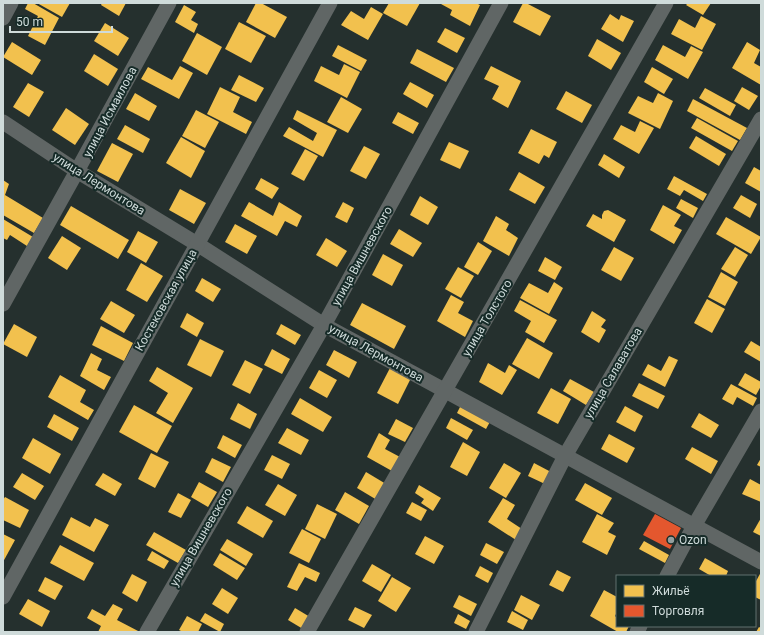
<svg xmlns="http://www.w3.org/2000/svg" width="764" height="635" font-family="Roboto,sans-serif">
  <rect width="100%" height="100%" fill="#25302e"/>
  <g fill="#f2c14e">
    <polygon points="28,3 33,3 59,18 45,45 28,36 38,16 25,9"/>
    <polygon points="37,3 70,3 62,17"/>
    <polygon points="102,3 126,3 119,16 101,5"/>
    <polygon points="256,3 261,3 287,17 275,38 246,22"/>
    <polygon points="389,3 420,3 407,26 383,13"/>
    <polygon points="441,3 476,3 480,5 470,26 450,15 452,10 441,4"/>
    <polygon points="523,3 526,3 551,16 540,36 513,22"/>
    <polygon points="688,3 711,3 703,15 686,5"/>
    <polygon points="184,5 196,12 191,20 198,24 194,33 175,22"/>
    <polygon points="371,7 383,14 368,40 341,25 351,11 364,19"/>
    <polygon points="610,14 619,20 621,15 634,21 623,42 601,29"/>
    <polygon points="701,16 716,24 702,50 671,34 679,19 695,28"/>
    <polygon points="239,22 266,36 251,63 225,49"/>
    <polygon points="105,23 129,38 118,56 94,41"/>
    <polygon points="445,28 465,38 457,53 437,42"/>
    <polygon points="197,33 222,47 207,75 182,61"/>
    <polygon points="597,39 621,53 611,70 588,56"/>
    <polygon points="12,42 41,60 32,75 3,57"/>
    <polygon points="747,42 760,50 754,63 761,67 761,85 732,68"/>
    <polygon points="338,45 367,60 361,71 332,56"/>
    <polygon points="663,45 685,57 691,46 703,52 688,79 655,60"/>
    <polygon points="417,49 454,68 446,82 410,63"/>
    <polygon points="94,54 118,69 108,86 84,71"/>
    <polygon points="344,64 360,72 347,98 314,81 321,66 339,75"/>
    <polygon points="180,66 193,73 179,99 141,79 148,67 172,80"/>
    <polygon points="491,66 521,81 508,108 492,99 499,86 484,79"/>
    <polygon points="652,67 673,79 664,94 644,82"/>
    <polygon points="239,75 264,88 256,102 231,90"/>
    <polygon points="410,82 434,95 427,108 403,94"/>
    <polygon points="28,83 44,92 29,117 13,107"/>
    <polygon points="220,87 240,97 233,112 252,122 246,134 207,114"/>
    <polygon points="742,87 758,96 749,110 734,101"/>
    <polygon points="705,88 736,105 730,116 699,98"/>
    <polygon points="566,91 592,105 582,123 556,109"/>
    <polygon points="135,93 157,106 149,121 126,109"/>
    <polygon points="658,93 673,101 660,129 628,113 638,96 653,103"/>
    <polygon points="341,97 362,109 348,133 327,122"/>
    <polygon points="693,99 747,128 740,140 687,111"/>
    <polygon points="66,108 89,124 75,145 52,130"/>
    <polygon points="196,110 219,122 205,148 182,136"/>
    <polygon points="297,110 337,130 323,157 283,136 289,127 313,141 317,133 293,119"/>
    <polygon points="398,112 419,123 413,134 392,123"/>
    <polygon points="697,118 738,141 732,151 691,128"/>
    <polygon points="640,121 654,128 639,154 613,139 621,125 635,132"/>
    <polygon points="125,125 150,139 143,153 117,139"/>
    <polygon points="531,129 557,142 549,158 544,155 539,164 518,153"/>
    <polygon points="696,136 726,154 719,166 689,148"/>
    <polygon points="181,137 205,151 191,178 166,163"/>
    <polygon points="449,142 469,151 460,169 440,160"/>
    <polygon points="112,143 133,154 118,182 97,171"/>
    <polygon points="364,146 380,154 366,179 350,171"/>
    <polygon points="305,149 318,156 304,181 291,174"/>
    <polygon points="604,154 625,167 619,178 598,165"/>
    <polygon points="754,167 761,171 761,192 745,183"/>
    <polygon points="519,172 545,187 535,204 509,190"/>
    <polygon points="674,176 707,194 703,201 684,190 680,196 667,189"/>
    <polygon points="261,178 279,188 272,199 255,189"/>
    <polygon points="3,180 9,184 5,195 43,218 34,233 3,215"/>
    <polygon points="180,189 206,203 194,224 169,210"/>
    <polygon points="741,195 757,204 750,218 733,208"/>
    <polygon points="420,196 438,207 428,225 410,215"/>
    <polygon points="681,199 698,208 693,218 676,208"/>
    <polygon points="249,202 273,216 279,202 302,216 297,227 285,221 277,236 241,216"/>
    <polygon points="343,202 354,208 347,223 335,217"/>
    <polygon points="663,205 681,215 674,226 682,230 674,244 650,230"/>
    <polygon points="71,206 129,240 118,259 60,225"/>
    <polygon points="608,210 626,220 614,242 586,226 593,214 602,219 602,215 604,211"/>
    <polygon points="496,216 509,224 506,230 518,238 509,256 483,241"/>
    <polygon points="726,217 761,237 751,254 716,234"/>
    <polygon points="3,219 33,237 27,246 10,235 7,240 3,238"/>
    <polygon points="235,224 257,236 247,254 225,242"/>
    <polygon points="399,229 422,243 413,257 390,244"/>
    <polygon points="138,231 158,242 146,263 127,252"/>
    <polygon points="62,236 81,248 67,270 48,258"/>
    <polygon points="326,238 347,251 337,267 316,255"/>
    <polygon points="478,242 492,251 478,275 464,267"/>
    <polygon points="614,247 634,258 621,281 601,270"/>
    <polygon points="735,247 748,255 735,277 721,269"/>
    <polygon points="383,254 403,265 392,286 372,275"/>
    <polygon points="545,257 562,267 555,280 538,271"/>
    <polygon points="141,263 163,276 147,302 126,290"/>
    <polygon points="458,267 474,276 461,298 445,289"/>
    <polygon points="721,272 738,282 725,306 708,297"/>
    <polygon points="202,278 221,289 213,302 195,291"/>
    <polygon points="554,282 563,288 549,314 520,298 529,283 548,293"/>
    <polygon points="451,295 464,302 458,313 473,321 465,337 437,321"/>
    <polygon points="707,299 725,309 712,333 694,323"/>
    <polygon points="520,300 557,320 544,343 525,332 531,321 514,311"/>
    <polygon points="111,301 135,315 124,333 100,319"/>
    <polygon points="362,303 406,326 394,349 350,325"/>
    <polygon points="592,311 606,320 601,327 606,330 599,343 581,332"/>
    <polygon points="187,313 204,323 197,337 180,327"/>
    <polygon points="14,324 37,337 27,357 3,344"/>
    <polygon points="281,324 301,335 295,345 276,334"/>
    <polygon points="101,326 133,343 124,361 92,345"/>
    <polygon points="527,338 553,353 539,379 512,364"/>
    <polygon points="200,339 224,351 211,377 187,365"/>
    <polygon points="751,341 761,347 761,362 744,352"/>
    <polygon points="272,349 290,359 282,374 264,365"/>
    <polygon points="334,350 357,362 349,378 326,365"/>
    <polygon points="91,353 102,359 97,370 111,377 104,390 80,376"/>
    <polygon points="669,356 678,360 665,387 642,375 648,364 661,371"/>
    <polygon points="245,360 263,369 250,394 232,385"/>
    <polygon points="488,363 505,373 509,365 517,370 502,395 479,382"/>
    <polygon points="157,367 193,388 173,423 156,413 168,393 149,381"/>
    <polygon points="390,368 411,378 398,404 377,393"/>
    <polygon points="319,370 337,380 327,398 309,388"/>
    <polygon points="745,373 761,382 761,386 756,395 738,385"/>
    <polygon points="60,375 86,390 80,402 94,410 88,420 48,397"/>
    <polygon points="570,379 594,392 586,405 563,391"/>
    <polygon points="639,383 665,396 658,409 632,396"/>
    <polygon points="731,384 757,398 753,406 737,397 733,405 722,399"/>
    <polygon points="551,388 571,399 558,424 537,413"/>
    <polygon points="300,398 332,417 323,432 291,414"/>
    <polygon points="238,403 257,414 250,429 230,419"/>
    <polygon points="462,403 492,418 486,429 457,413"/>
    <polygon points="134,405 172,426 157,453 119,432"/>
    <polygon points="625,406 643,416 635,432 616,422"/>
    <polygon points="699,413 719,425 711,438 691,427"/>
    <polygon points="54,414 79,428 72,441 47,427"/>
    <polygon points="451,418 473,430 467,440 446,428"/>
    <polygon points="396,419 413,428 405,442 388,434"/>
    <polygon points="287,428 309,440 301,455 278,443"/>
    <polygon points="379,433 390,440 385,449 400,457 392,471 367,457"/>
    <polygon points="609,434 635,448 627,463 601,449"/>
    <polygon points="223,435 242,445 235,458 217,448"/>
    <polygon points="33,438 61,454 50,474 22,458"/>
    <polygon points="463,442 480,452 467,476 450,467"/>
    <polygon points="692,447 718,461 711,474 685,459"/>
    <polygon points="151,453 169,462 155,488 138,479"/>
    <polygon points="272,455 290,464 282,479 264,470"/>
    <polygon points="212,458 231,467 223,482 205,472"/>
    <polygon points="761,458 761,467 757,465"/>
    <polygon points="504,463 521,473 506,498 489,488"/>
    <polygon points="534,463 551,472 545,484 528,476"/>
    <polygon points="366,472 386,484 377,500 357,488"/>
    <polygon points="22,473 44,486 35,500 13,487"/>
    <polygon points="103,473 122,484 115,496 95,485"/>
    <polygon points="750,479 761,485 761,502 742,494"/>
    <polygon points="199,482 217,492 208,507 191,497"/>
    <polygon points="585,483 612,498 602,515 575,500"/>
    <polygon points="278,484 297,495 285,516 265,505"/>
    <polygon points="419,485 441,498 433,511 421,503 424,499 415,493"/>
    <polygon points="345,492 369,506 359,524 335,510"/>
    <polygon points="178,493 191,500 181,518 168,512"/>
    <polygon points="5,497 29,510 20,528 3,520 3,500"/>
    <polygon points="503,498 515,505 507,519 522,529 516,540 488,522"/>
    <polygon points="412,502 427,510 421,521 406,513"/>
    <polygon points="317,504 337,514 325,539 305,529"/>
    <polygon points="247,506 273,521 263,538 237,523"/>
    <polygon points="597,514 614,523 608,532 616,536 607,555 582,542"/>
    <polygon points="71,517 90,527 95,518 109,525 94,552 62,535"/>
    <polygon points="761,518 761,536 753,532"/>
    <polygon points="302,529 321,539 309,563 289,553"/>
    <polygon points="154,532 186,550 178,563 146,545"/>
    <polygon points="3,534 15,540 3,562"/>
    <polygon points="425,536 444,546 434,564 415,554"/>
    <polygon points="227,539 253,554 246,566 220,550"/>
    <polygon points="644,541 669,555 665,563 639,549"/>
    <polygon points="486,543 504,552 497,564 480,555"/>
    <polygon points="60,545 94,563 84,581 50,563"/>
    <polygon points="152,551 169,561 164,569 147,560"/>
    <polygon points="220,553 245,568 237,580 213,565"/>
    <polygon points="705,558 728,571 726,576 711,576 699,569"/>
    <polygon points="299,563 320,573 316,582 305,577 297,591 287,587"/>
    <polygon points="372,564 391,575 381,592 362,581"/>
    <polygon points="480,566 493,573 488,583 475,576"/>
    <polygon points="557,570 571,577 563,592 549,585"/>
    <polygon points="761,572 761,600 755,597 755,583"/>
    <polygon points="132,574 147,582 137,602 122,593"/>
    <polygon points="45,577 63,586 55,600 38,591"/>
    <polygon points="392,577 411,588 396,612 378,601"/>
    <polygon points="222,588 238,598 228,614 212,604"/>
    <polygon points="604,590 617,597 617,612 615,616 617,618 617,626 629,626 626,632 618,632 590,616"/>
    <polygon points="459,595 477,604 471,616 453,607"/>
    <polygon points="521,595 540,605 532,620 514,610"/>
    <polygon points="28,599 50,611 42,627 19,614"/>
    <polygon points="113,604 123,609 117,620 140,632 98,632 101,626 87,618 92,609 105,616"/>
    <polygon points="355,607 372,615 364,628 348,620"/>
    <polygon points="295,608 310,617 303,629 288,620"/>
    <polygon points="512,611 528,620 523,630 507,622"/>
    <polygon points="205,613 224,624 220,632 200,621"/>
    <polygon points="458,614 470,621 466,629 454,623"/>
    <polygon points="187,616 202,624 198,632 183,632 179,630"/>
    <polygon points="759,627 761,628 761,632 756,632"/>
  </g>
  <polygon fill="#e4572e" points="655,514 681,528 670,549 643,535"/>
  <g fill="none" stroke-linecap="round" stroke-linejoin="round">
    <g stroke="#606665" stroke-width="15">
      <polyline points="3,18 11,3"/>
      <polyline points="3,122 77,171 197,244 324,325 761,562"/>
      <polyline points="3,304 77,171 169,3"/>
      <polyline points="667,576 694,526 761,411"/>
      <polyline points="3,597 330,3"/>
      <polyline points="147,632 324,325 501,3"/>
      <polyline points="307,632 666,3"/>
      <polyline points="476,632 565,456 761,119"/>
      <polyline points="637,632 640,626"/>
    </g>
  </g>
  <circle fill="#949f9e" stroke="#162b28" stroke-width="1.5" cx="671" cy="540" r="4"/>
  <g text-anchor="middle" dominant-baseline="central" stroke-width="4" stroke-linejoin="round" paint-order="stroke">
    <g font-size="12" fill="#cfdbda" stroke="#162b28">
      <text transform="translate(110 112) rotate(-62)">улица Исмаилова</text>
      <text transform="translate(99 184) rotate(32)">улица Лермонтова</text>
      <text transform="translate(362 256) rotate(-61)">улица Вишневского</text>
      <text transform="translate(166 300) rotate(-61)">Костековская улица</text>
      <text transform="translate(487 318) rotate(-60)">улица Толстого</text>
      <text transform="translate(376 353) rotate(29)">улица Лермонтова</text>
      <text transform="translate(613 373) rotate(-60)">улица Салаватова</text>
      <text transform="translate(201 537) rotate(-60)">улица Вишневского</text>
    </g>
    <g font-size="12" fill="#cfdbda" stroke="#162b28" text-anchor="start">
      <text x="679" y="540">Ozon</text>
    </g>
  </g>
  <rect width="764" height="635" fill="none" stroke="#cfdbda" stroke-width="8"/>
  <rect x="616" y="575" width="140" height="52" fill="#162b28" stroke="#60716f"/>
  <rect x="624" y="585" width="20" height="12" fill="#f2c14e" stroke="#60716f"/>
  <text x="652" y="595" font-size="12" fill="#cfdbda">Жильё</text>
  <rect x="624" y="605" width="20" height="12" fill="#e4572e" stroke="#60716f"/>
  <text x="652" y="615" font-size="12" fill="#cfdbda">Торговля</text>
  <path d="M10 26v6h102v-6" fill="none" stroke="#cfdbda" stroke-width="2"/>
  <text x="16" y="26" font-size="12" fill="#cfdbda" stroke="#162b28" stroke-width="3" paint-order="stroke">50 m</text>
</svg>
